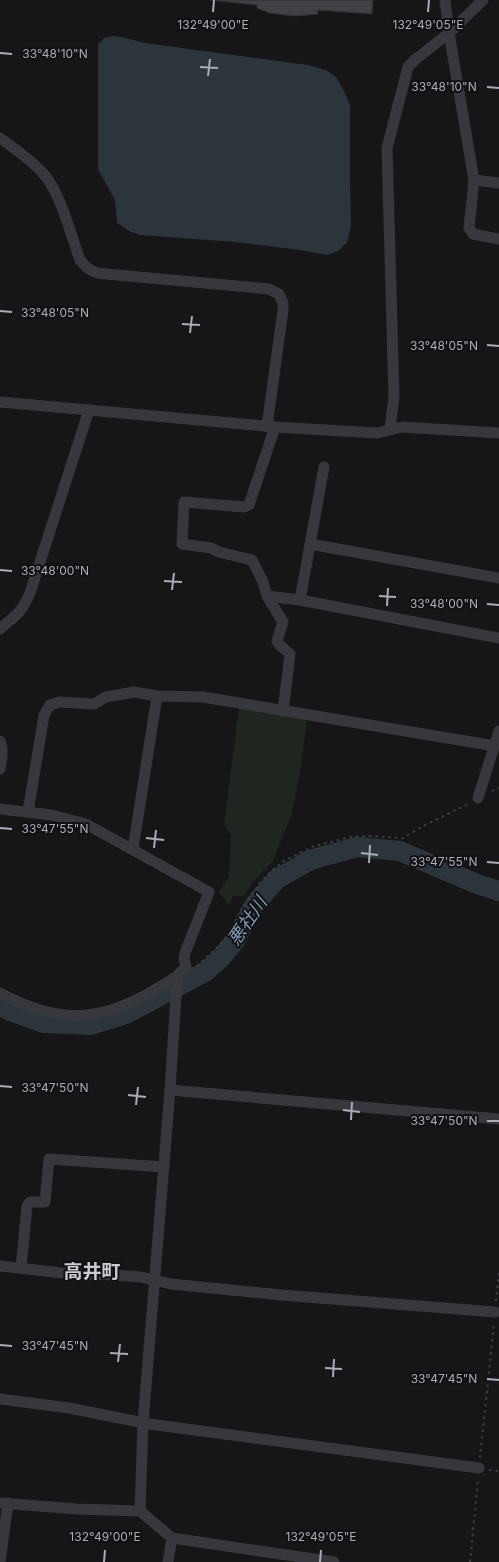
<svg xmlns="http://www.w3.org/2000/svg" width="499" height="1562" font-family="Inter,'Noto Sans JP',sans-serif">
  <rect width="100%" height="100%" fill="#161618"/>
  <polygon fill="#1e261f" points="239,708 307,719 300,774 291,816 273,861 253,882 244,896 232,896 231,903 227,904 224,898 218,893 229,877 231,835 224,824"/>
  <polygon fill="#2c353c" points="113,36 122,37 145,43 308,65 326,70 336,77 343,89 350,105 350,175 351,227 347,242 338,251 326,255 301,250 235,242 140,235 131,232 117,223 115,200 98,169 98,45 104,38"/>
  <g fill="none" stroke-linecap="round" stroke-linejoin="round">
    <polyline stroke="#2c353c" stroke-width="20" points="0,1005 10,1011 44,1023 91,1025 126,1014 205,972 220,959 234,942 255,904 277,879 310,860 357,847 400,851 477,884 499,891"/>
  </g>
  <polygon fill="#404145" stroke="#303034" points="210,0 373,0 372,14 317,10 318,14 295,16 269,13 257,8 257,5"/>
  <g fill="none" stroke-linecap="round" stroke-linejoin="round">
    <g stroke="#3d3f44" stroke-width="2" stroke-dasharray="2.5 4" stroke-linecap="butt">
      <polyline points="492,791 499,788"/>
      <polyline points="197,966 218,947 231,931 239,913 260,883 271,871 284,861 314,846 351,837 372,836 403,838 423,826 468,804"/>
      <polyline points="496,1301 499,1271"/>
      <polyline points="480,1458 494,1323"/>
      <polyline points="489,1470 499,1471"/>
      <polyline points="470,1562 478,1480"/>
    </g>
    <g stroke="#37383d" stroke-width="11">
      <polyline points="445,0 449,33 474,180 469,228 473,234 499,239"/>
      <path d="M0,138C14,148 37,164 47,178C62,199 71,235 80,260C88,270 93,273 106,274L269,289L279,294L283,303V310L267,426"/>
      <polyline points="474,180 499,183"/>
      <polyline points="0,402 275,427 377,433 402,427 499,433"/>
      <path d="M275,427L249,505L244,507L184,502L182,544L211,548L219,552L252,560L263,582L267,596L283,622L277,641C280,647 285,649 290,654L283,711"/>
      <polyline points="390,428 394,396 387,148 408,67 416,59 449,33 483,0"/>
      <polyline points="324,467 300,600 499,638"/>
      <polyline points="310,544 499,578"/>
      <polyline points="267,596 300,600"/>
      <path d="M0,629C5,624 11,620 16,615C23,609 26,601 30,593L89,410"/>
      <path d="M0,741C4,749 2,760 0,769"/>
      <polyline points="478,798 499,731"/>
      <polyline points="0,809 52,815 86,824 209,892 185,953 184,959 186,967 177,976 177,980 170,1090 143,1423 140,1511"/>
      <polyline points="28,812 44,715 50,705 60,702 94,704 106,697 134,692 157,696 203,697 495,746"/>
      <polyline points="133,849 157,696"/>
      <path d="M0,993C71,1031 113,1018 177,976"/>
      <polyline points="170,1090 499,1119"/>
      <polyline points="0,1266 62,1273 115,1275 141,1277 171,1284 282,1295 495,1312"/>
      <polyline points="21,1268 27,1206 30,1202 45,1202 49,1159 164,1167"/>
      <polyline points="0,1399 69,1408 149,1424 479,1468"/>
      <polyline points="0,1503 77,1509 140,1511 172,1538 334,1562"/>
      <polyline points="0,1562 8,1503"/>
      <polyline points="168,1562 172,1538"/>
    </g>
  </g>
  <path fill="none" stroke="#a8adb8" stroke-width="2" d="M213,12L214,0M428,12L429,0M0,53L12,54M200,67L218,68M208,76L210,59M487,87L499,88M0,311L12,312M182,324L200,325M190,333L192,316M487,345L499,346M0,570L12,571M164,581L182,582M172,590L174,573M379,596L396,597M487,604L499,605M387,606L388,588M0,828L12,829M146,838L164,840M154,848L156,830M361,853L378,855M487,862L499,863M369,863L370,845M0,1086L12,1087M128,1095L146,1097M136,1105L138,1087M343,1110L360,1112M351,1120L352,1102M487,1121H499M0,1345L12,1346M110,1353L128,1354M118,1362L120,1344M325,1368L342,1369M333,1377L334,1359M487,1379L499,1380M104,1562L105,1550M320,1562L321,1550"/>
  <g text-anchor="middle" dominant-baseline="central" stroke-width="4" stroke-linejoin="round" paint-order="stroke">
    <g font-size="18" font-style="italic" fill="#7f9bb3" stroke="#111113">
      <text transform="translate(247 921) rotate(-56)">悪社川</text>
    </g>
    <g font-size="19" font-weight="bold" fill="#c9ccd4" stroke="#111113">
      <text x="92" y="1271">高井町</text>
    </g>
  </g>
  <g font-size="12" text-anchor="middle" fill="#a8adb8" stroke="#111113" stroke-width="4" stroke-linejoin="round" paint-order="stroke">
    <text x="213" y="29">132°49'00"E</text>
    <text x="428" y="29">132°49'05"E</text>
    <text x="55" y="58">33°48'10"N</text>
    <text x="444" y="91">33°48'10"N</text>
    <text x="55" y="317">33°48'05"N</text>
    <text x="444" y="350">33°48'05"N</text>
    <text x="55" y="575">33°48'00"N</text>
    <text x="444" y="608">33°48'00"N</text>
    <text x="55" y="833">33°47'55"N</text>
    <text x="444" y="866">33°47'55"N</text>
    <text x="55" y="1092">33°47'50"N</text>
    <text x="444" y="1125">33°47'50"N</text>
    <text x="55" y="1350">33°47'45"N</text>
    <text x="444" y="1383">33°47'45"N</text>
    <text x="105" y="1541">132°49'00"E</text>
    <text x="321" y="1541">132°49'05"E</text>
  </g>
</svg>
